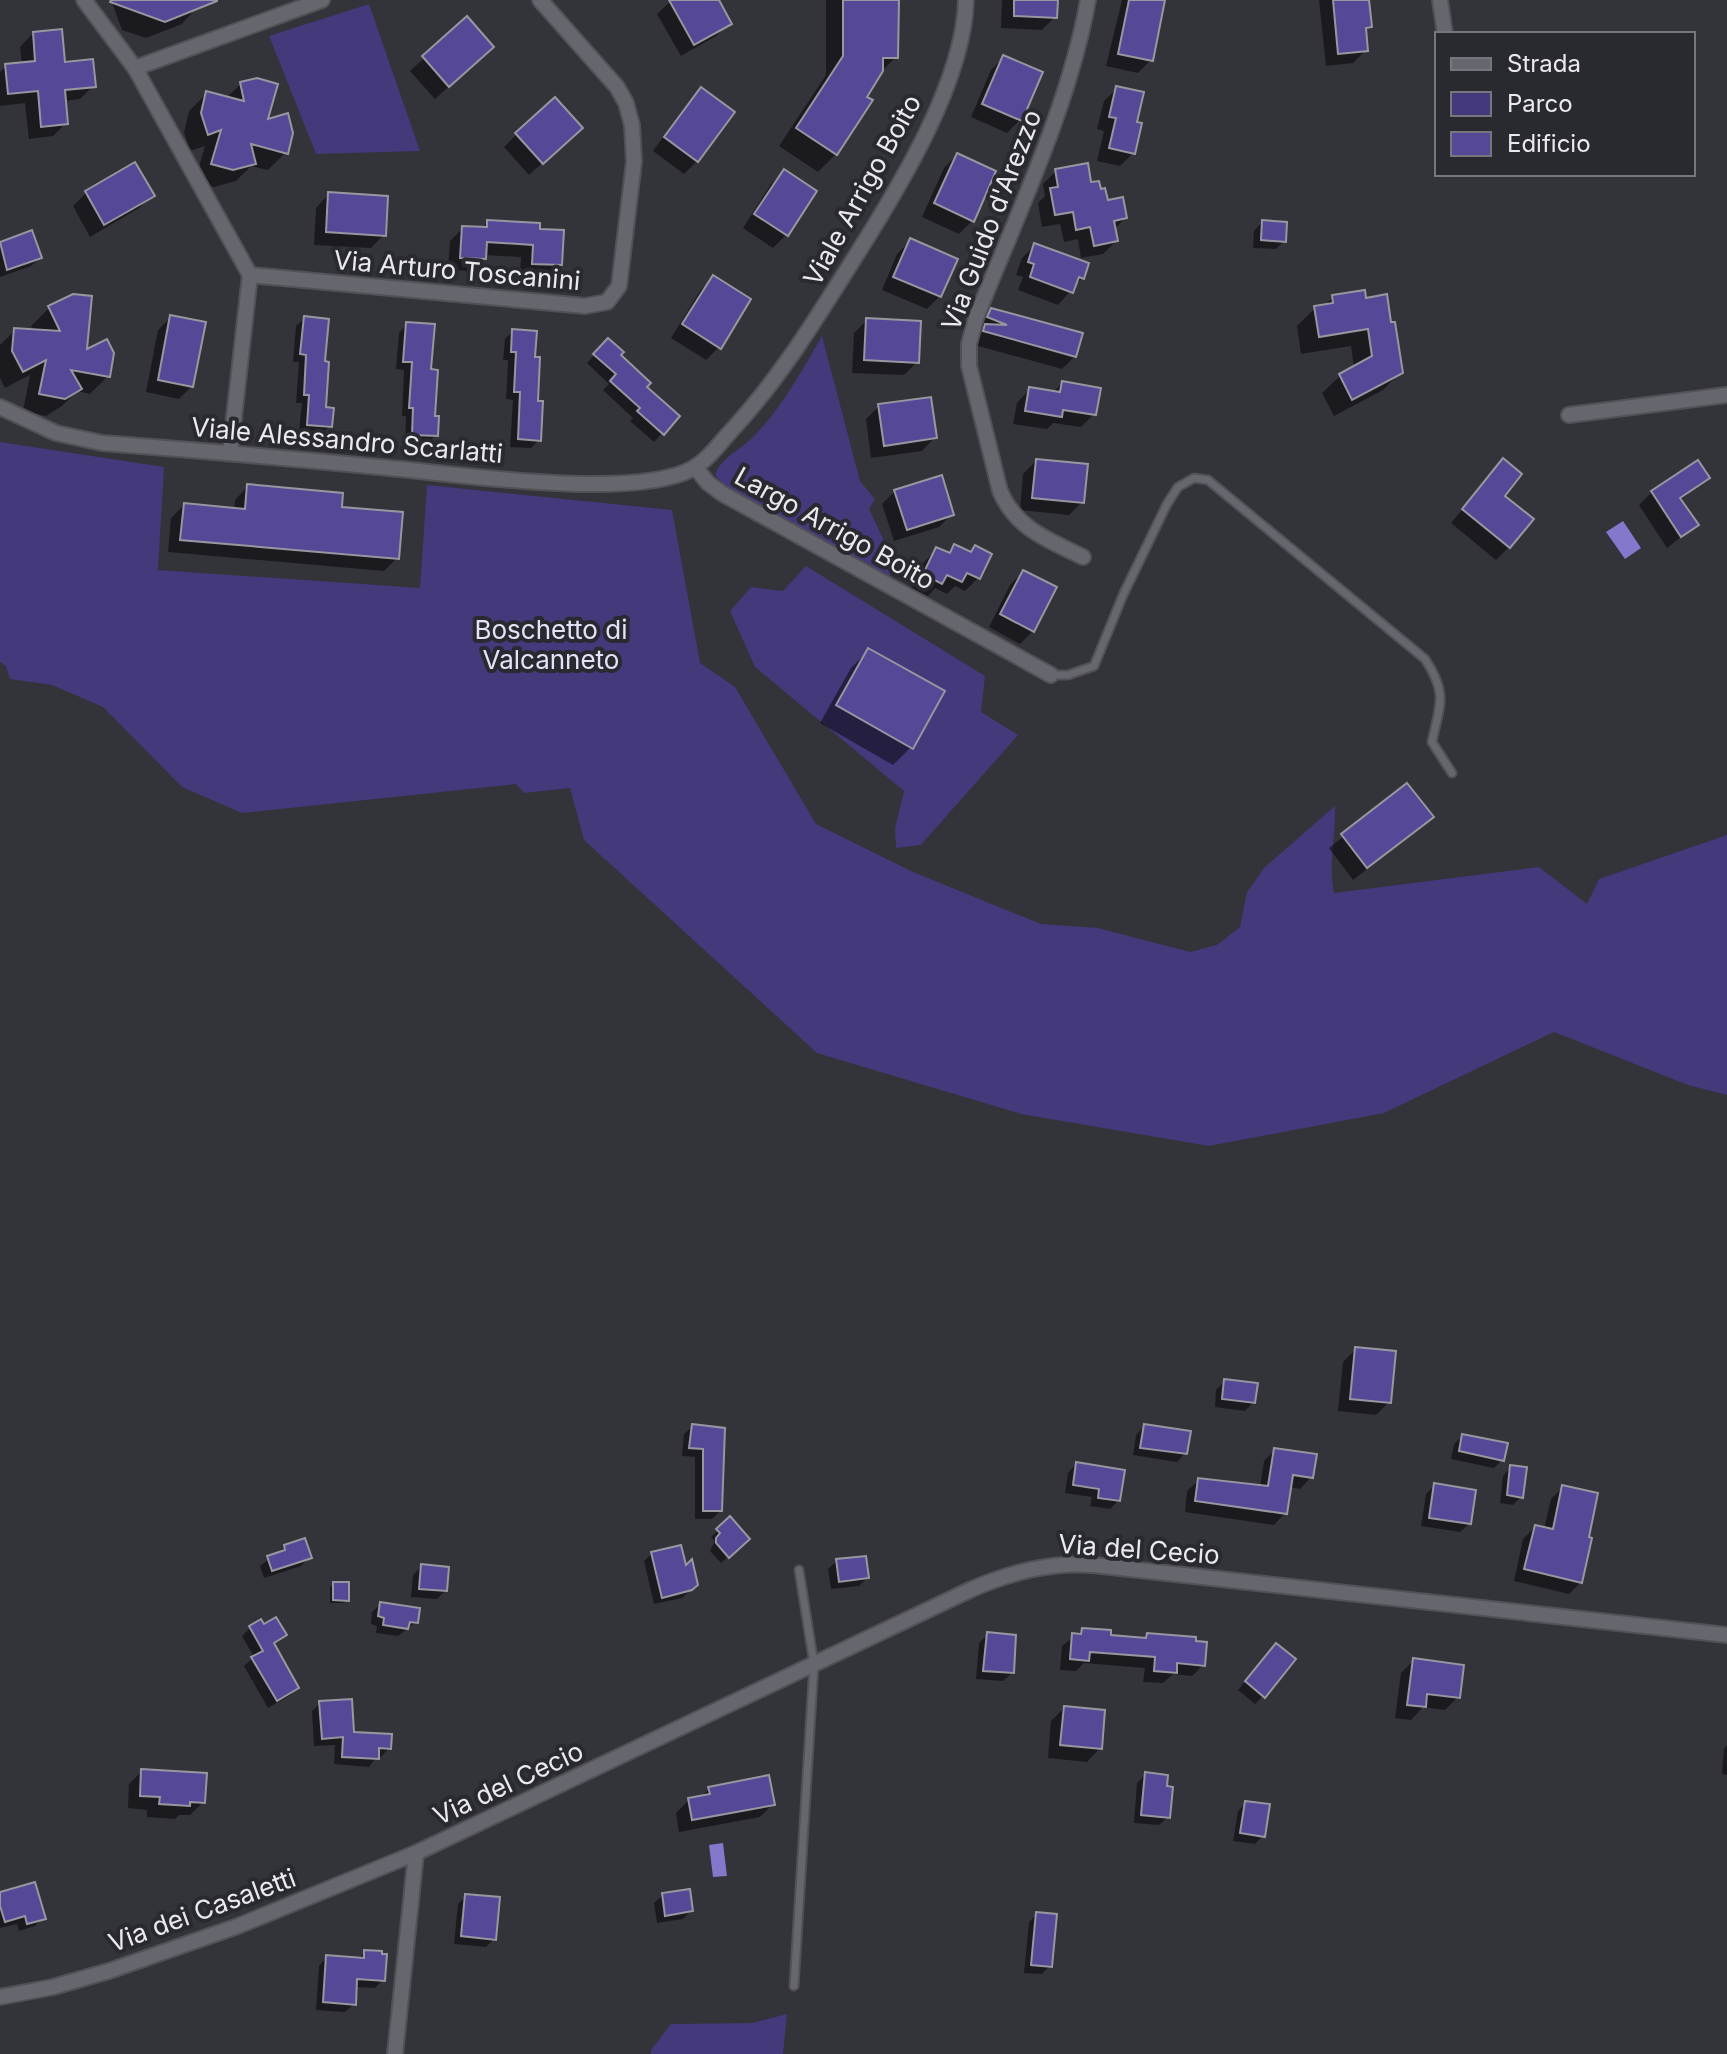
<svg xmlns="http://www.w3.org/2000/svg" width="1727" height="2054" font-family="Inter,sans-serif">
  <rect width="100%" height="100%" fill="#33333a"/>
  <g fill="#44397a">
    <polygon points="369,4 420,151 316,154 269,36"/>
    <path d="M822,336L860,481L875,499L869,509L895,564L890,576L726,487L715,475C722,457 736,453 750,440C780,411 801,372 822,336Z"/>
    <path d="M0,442L164,467L158,570L420,588L427,485L672,510L700,663L735,687L816,824L913,872L1041,924L1098,928L1190,952L1217,945L1240,927L1247,892L1265,867L1335,806C1336,836 1328,863 1334,893L1539,867L1587,904L1599,879L1727,835V1095L1688,1085L1554,1032L1384,1113L1209,1146L1021,1114L817,1053L584,840L570,788L524,793L516,784L242,813L182,787L103,707L52,685L10,679L6,666L0,662Z"/>
    <polygon points="806,566 985,676 981,712 1018,735 921,845 896,848 895,828 904,791 755,667 730,611 751,587 783,591"/>
    <polygon points="787,2014 783,2054 651,2054 651,2050 671,2024 753,2023"/>
  </g>
  <g fill="#8278cc">
    <polygon points="1623,521 1641,548 1625,559 1606,532"/>
    <polygon points="723,1843 727,1876 713,1877 709,1845"/>
  </g>
  <g fill="#0007">
    <polygon points="111,0 203,0 182,24 146,38 122,30"/>
    <polygon points="672,0 716,0 729,23 716,36 681,56 657,14"/>
    <polygon points="826,0 897,0 896,57 878,75 836,154 818,172 779,146 826,75"/>
    <polygon points="1002,0 1056,0 1055,17 1042,30 1001,28"/>
    <polygon points="1122,0 1163,0 1151,60 1138,73 1106,66"/>
    <polygon points="1319,0 1367,0 1370,27 1364,32 1366,50 1353,63 1326,66"/>
    <polygon points="467,19 479,60 435,99 410,71"/>
    <polygon points="33,33 63,64 93,86 80,99 64,101 66,123 53,136 29,139 25,103 0,106 0,72 6,66 22,64 20,47"/>
    <polygon points="1004,57 1020,120 1007,133 971,117 991,70"/>
    <polygon points="241,84 286,152 268,170 251,166 236,181 214,187 195,181 205,146 190,151 184,132 189,111 207,93 226,98"/>
    <polygon points="1117,88 1135,123 1133,153 1120,166 1097,161 1104,131 1097,129 1104,101"/>
    <polygon points="701,90 697,161 684,174 653,151 688,103"/>
    <polygon points="517,134 567,141 529,175 504,147"/>
    <polygon points="957,155 972,221 959,234 922,217 944,168"/>
    <polygon points="135,165 152,195 139,208 90,237 73,206 86,193"/>
    <polygon points="784,171 786,235 773,248 743,228 771,184"/>
    <polygon points="1056,171 1090,184 1125,218 1114,230 1116,241 1103,254 1081,258 1078,239 1064,242 1060,224 1042,227 1038,203 1045,196 1043,184"/>
    <polygon points="329,194 384,235 371,248 314,245 316,208"/>
    <polygon points="488,222 538,231 560,265 547,278 520,276 521,257 484,255 471,271 448,270 450,241 463,228 481,229"/>
    <polygon points="1262,222 1284,241 1276,249 1253,248 1254,231"/>
    <polygon points="31,233 40,258 31,266 0,277 0,244"/>
    <polygon points="910,241 940,296 927,309 882,290 897,254"/>
    <polygon points="1035,245 1087,264 1082,278 1058,305 1018,290 1023,277 1016,275 1022,258"/>
    <polygon points="713,278 719,347 706,360 671,338 700,291"/>
    <polygon points="1363,292 1401,372 1383,390 1334,416 1322,393 1340,376 1354,368 1351,346 1301,354 1297,326 1315,308 1323,307 1333,297"/>
    <polygon points="73,296 85,352 108,376 90,394 77,391 62,406 46,416 23,411 30,375 5,388 0,378 0,345 15,330 34,331 31,326 49,308"/>
    <polygon points="991,311 1075,356 1062,369 971,344 980,332 976,330 978,324"/>
    <polygon points="171,317 192,386 179,399 146,392 158,330"/>
    <polygon points="305,318 323,363 324,409 330,426 322,434 299,432 302,403 296,403 299,362 293,362 296,326"/>
    <polygon points="867,320 917,362 904,375 852,373 854,333"/>
    <polygon points="407,324 429,371 436,435 428,443 405,442 406,416 402,416 404,370 396,369 399,333"/>
    <polygon points="513,331 533,359 539,440 531,448 510,447 513,400 506,399 508,360 503,360 505,339"/>
    <polygon points="600,349 618,356 644,387 677,417 654,442 630,421 633,418 603,390 609,384 587,363"/>
    <polygon points="1062,383 1094,414 1081,427 1053,423 1047,429 1013,424 1017,403 1030,389 1052,393"/>
    <polygon points="879,406 935,437 922,451 871,458 866,419"/>
    <polygon points="1036,461 1082,502 1069,515 1020,510 1023,474"/>
    <polygon points="1503,461 1502,496 1509,547 1496,560 1451,523"/>
    <polygon points="1708,478 1680,500 1696,525 1667,548 1639,505 1652,492"/>
    <polygon points="248,486 340,508 397,558 384,571 168,552 171,518 184,505 234,510 235,500"/>
    <polygon points="895,491 952,514 939,527 894,541 882,504"/>
    <polygon points="954,547 969,554 975,548 978,578 965,591 955,586 947,594 935,588 928,596 911,588 924,562 937,549 947,554"/>
    <polygon points="1023,572 1033,631 1020,644 989,627 1010,585"/>
    <polygon points="869,650 911,747 893,765 820,723 851,668"/>
    <polygon points="1407,786 1431,817 1418,830 1353,880 1329,848"/>
    <polygon points="1356,1349 1389,1402 1376,1415 1338,1411 1343,1362"/>
    <polygon points="1225,1381 1254,1402 1245,1411 1215,1407 1216,1390"/>
    <polygon points="693,1426 723,1429 720,1511 712,1519 695,1519 695,1457 682,1456 684,1434"/>
    <polygon points="1144,1426 1185,1453 1177,1462 1133,1455 1136,1435"/>
    <polygon points="1463,1436 1502,1460 1494,1468 1451,1459 1454,1444"/>
    <polygon points="1275,1450 1311,1477 1300,1489 1289,1487 1285,1513 1274,1525 1185,1512 1187,1491 1199,1480 1260,1487 1264,1461"/>
    <polygon points="1076,1464 1119,1500 1110,1509 1090,1506 1092,1497 1065,1493 1068,1473"/>
    <polygon points="1511,1467 1521,1497 1513,1505 1500,1503 1503,1476"/>
    <polygon points="1435,1485 1469,1524 1460,1532 1421,1526 1426,1494"/>
    <polygon points="1563,1487 1581,1582 1569,1594 1514,1581 1523,1539 1535,1527 1544,1529 1551,1499"/>
    <polygon points="730,1519 748,1539 721,1563 710,1551 715,1541 711,1537"/>
    <polygon points="285,1547 310,1557 301,1566 264,1578 260,1566"/>
    <polygon points="652,1553 684,1569 696,1585 682,1598 654,1604 644,1561"/>
    <polygon points="837,1561 867,1578 859,1586 831,1589 828,1569"/>
    <polygon points="422,1566 445,1591 437,1599 411,1597 413,1575"/>
    <polygon points="334,1584 347,1600 343,1603 330,1603 330,1587"/>
    <polygon points="381,1604 416,1622 398,1636 376,1633 377,1626 371,1624 372,1612"/>
    <polygon points="263,1627 284,1635 273,1645 297,1688 289,1696 268,1708 244,1666 254,1657 242,1636 250,1628"/>
    <polygon points="1082,1630 1109,1636 1143,1640 1148,1635 1203,1665 1192,1676 1173,1674 1163,1683 1143,1682 1145,1668 1084,1663 1076,1671 1060,1670 1062,1646"/>
    <polygon points="987,1635 1012,1673 1003,1681 976,1679 979,1643"/>
    <polygon points="1268,1654 1263,1696 1255,1704 1238,1690"/>
    <polygon points="1414,1660 1458,1697 1445,1710 1423,1707 1411,1720 1395,1718 1401,1673"/>
    <polygon points="320,1703 352,1734 389,1748 381,1757 377,1756 369,1767 334,1764 335,1745 314,1746 312,1711"/>
    <polygon points="1064,1708 1100,1748 1087,1762 1048,1758 1051,1721"/>
    <polygon points="1727,1745 1727,1775 1722,1774 1724,1749"/>
    <polygon points="142,1771 203,1802 190,1815 179,1815 175,1819 147,1817 147,1810 128,1808 129,1784"/>
    <polygon points="1146,1774 1168,1817 1159,1825 1134,1823 1137,1783"/>
    <polygon points="709,1789 773,1804 760,1817 679,1832 676,1813 689,1800 700,1798"/>
    <polygon points="1246,1803 1263,1836 1255,1844 1233,1841 1238,1811"/>
    <polygon points="0,1894 43,1918 35,1926 19,1931 17,1924 0,1928"/>
    <polygon points="663,1895 691,1911 683,1919 657,1923 654,1903"/>
    <polygon points="466,1896 494,1939 486,1947 454,1944 458,1904"/>
    <polygon points="1037,1914 1050,1966 1042,1974 1024,1973 1029,1922"/>
    <polygon points="365,1952 383,1980 375,1988 355,1987 354,2004 345,2012 316,2010 319,1966 327,1957 358,1959"/>
  </g>
  <g fill="#544897" stroke="#9797a0" stroke-width="2">
    <polygon points="111,0 217,0 217,1 165,22 110,2"/>
    <polygon points="669,0 719,0 732,24 694,45"/>
    <polygon points="843,0 899,0 898,58 883,58 883,71 867,97 873,100 837,155 796,128 843,56"/>
    <polygon points="1014,0 1058,0 1057,18 1014,16"/>
    <polygon points="1129,0 1165,0 1153,61 1118,54"/>
    <polygon points="1333,0 1369,0 1372,27 1366,28 1368,51 1338,54"/>
    <polygon points="467,16 494,47 449,87 422,56"/>
    <polygon points="62,29 65,62 93,59 96,87 65,90 68,124 41,127 38,91 8,94 5,64 35,61 33,32"/>
    <polygon points="1003,55 1043,72 1022,121 982,104"/>
    <polygon points="257,78 278,84 268,119 288,113 293,133 288,154 251,144 256,164 233,170 211,164 221,130 208,135 201,113 206,91 244,101 240,82"/>
    <polygon points="1116,86 1144,92 1137,122 1142,123 1135,154 1109,148 1116,118 1109,117"/>
    <polygon points="701,87 735,112 698,162 664,137"/>
    <polygon points="555,97 583,128 543,164 515,133"/>
    <polygon points="957,153 996,171 974,222 934,203"/>
    <polygon points="135,162 155,196 104,225 85,191"/>
    <polygon points="1088,163 1091,182 1099,181 1101,189 1105,188 1108,200 1123,197 1127,218 1114,221 1118,241 1094,246 1090,227 1076,230 1073,212 1055,215 1050,188 1058,187 1055,169"/>
    <polygon points="784,169 817,191 788,236 754,214"/>
    <polygon points="328,192 388,196 386,236 326,232"/>
    <polygon points="487,220 540,223 540,229 564,230 562,265 532,264 533,245 487,242 486,259 460,258 462,226 487,227"/>
    <polygon points="1262,220 1287,222 1286,242 1261,240"/>
    <polygon points="32,230 42,258 7,270 0,242"/>
    <polygon points="910,238 958,259 941,297 893,277"/>
    <polygon points="1034,243 1089,263 1084,279 1079,277 1073,293 1030,277 1034,264 1028,262"/>
    <polygon points="713,275 751,299 721,349 682,324"/>
    <polygon points="1365,290 1366,298 1387,294 1391,322 1395,322 1403,373 1352,400 1339,374 1372,356 1368,329 1319,337 1314,306 1333,303 1332,295"/>
    <polygon points="73,294 92,296 87,349 107,339 114,353 110,377 71,370 82,389 65,399 39,394 46,360 23,372 12,351 14,328 60,331 48,306"/>
    <polygon points="991,308 1083,333 1076,357 983,331 985,324 1007,325 987,317"/>
    <polygon points="170,315 206,322 193,387 158,380"/>
    <polygon points="304,316 329,319 325,361 329,362 326,407 334,408 332,427 307,425 309,395 304,395 306,355 300,354"/>
    <polygon points="866,318 921,321 919,363 864,360"/>
    <polygon points="406,322 435,324 431,369 438,370 435,416 439,416 438,436 412,435 413,408 409,408 412,362 403,362"/>
    <polygon points="512,329 537,331 535,357 540,357 538,401 543,401 541,441 518,439 520,392 514,392 516,352 511,352"/>
    <polygon points="608,338 624,352 621,355 651,383 647,387 680,416 664,435 637,411 640,408 610,381 616,374 593,354"/>
    <polygon points="1062,381 1101,388 1096,415 1063,410 1062,417 1025,411 1029,387 1060,392"/>
    <polygon points="931,397 937,438 884,446 878,404"/>
    <polygon points="1503,458 1522,474 1505,496 1534,519 1510,548 1462,509"/>
    <polygon points="1036,459 1088,464 1084,503 1032,498"/>
    <polygon points="1698,460 1710,478 1680,498 1699,525 1681,537 1651,491"/>
    <polygon points="942,475 954,515 907,530 894,490"/>
    <polygon points="247,484 343,493 342,507 403,512 399,559 180,540 184,503 245,509"/>
    <polygon points="954,544 971,552 975,545 992,554 980,579 967,573 962,582 947,575 942,584 923,574 936,547 950,553"/>
    <polygon points="1023,570 1057,587 1034,632 1000,614"/>
    <polygon points="868,648 945,691 913,749 836,705"/>
    <polygon points="1407,783 1434,817 1367,868 1341,834"/>
    <polygon points="1355,1347 1396,1351 1391,1403 1350,1399"/>
    <polygon points="1224,1379 1258,1383 1255,1403 1222,1399"/>
    <polygon points="692,1424 725,1428 722,1511 703,1511 703,1449 689,1448"/>
    <polygon points="1144,1424 1191,1431 1187,1454 1140,1448"/>
    <polygon points="1462,1434 1508,1443 1504,1461 1459,1451"/>
    <polygon points="1274,1448 1317,1454 1313,1478 1293,1475 1287,1514 1195,1501 1198,1478 1268,1486"/>
    <polygon points="1076,1462 1125,1470 1120,1501 1098,1498 1099,1489 1073,1485"/>
    <polygon points="1510,1465 1527,1467 1523,1498 1507,1495"/>
    <polygon points="1434,1483 1476,1490 1471,1524 1429,1518"/>
    <polygon points="1562,1485 1598,1493 1589,1537 1592,1538 1582,1583 1524,1569 1535,1525 1553,1529"/>
    <polygon points="730,1516 750,1539 729,1558 716,1543 716,1538 720,1533 716,1529"/>
    <polygon points="305,1538 312,1558 272,1571 267,1556 285,1550 284,1545"/>
    <polygon points="681,1545 686,1565 692,1559 698,1585 692,1590 662,1598 651,1552"/>
    <polygon points="866,1556 869,1578 839,1582 836,1559"/>
    <polygon points="421,1564 449,1567 447,1591 419,1589"/>
    <polygon points="333,1582 349,1582 349,1601 333,1600"/>
    <polygon points="380,1602 420,1608 418,1623 410,1622 408,1629 383,1625 384,1618 378,1616"/>
    <polygon points="276,1617 287,1635 274,1643 299,1688 277,1701 251,1657 263,1651 249,1626 261,1619 264,1624"/>
    <polygon points="1082,1628 1111,1630 1111,1635 1146,1638 1147,1633 1196,1637 1196,1641 1207,1642 1205,1666 1177,1663 1177,1673 1154,1671 1155,1657 1090,1652 1089,1661 1070,1659 1072,1633 1081,1634"/>
    <polygon points="987,1632 1016,1635 1014,1673 983,1671"/>
    <polygon points="1276,1643 1296,1659 1265,1698 1245,1681"/>
    <polygon points="1413,1658 1464,1665 1460,1698 1427,1694 1426,1707 1407,1705"/>
    <polygon points="352,1699 354,1732 392,1734 391,1749 379,1748 379,1759 342,1757 343,1737 322,1739 319,1701"/>
    <polygon points="1064,1706 1105,1710 1102,1749 1060,1745"/>
    <polygon points="141,1769 207,1773 205,1803 190,1802 190,1806 159,1804 160,1797 140,1796"/>
    <polygon points="1145,1772 1168,1775 1167,1786 1173,1787 1170,1818 1141,1815"/>
    <polygon points="769,1775 775,1805 692,1820 688,1798 710,1794 708,1787"/>
    <polygon points="1245,1801 1270,1804 1265,1837 1240,1833"/>
    <polygon points="35,1882 46,1919 27,1924 25,1916 5,1922 0,1906 0,1892"/>
    <polygon points="690,1889 693,1911 665,1916 662,1893"/>
    <polygon points="465,1894 500,1897 496,1940 461,1936"/>
    <polygon points="1036,1912 1057,1914 1052,1967 1031,1965"/>
    <polygon points="364,1950 382,1951 382,1954 387,1954 385,1981 357,1979 356,2005 323,2002 326,1955 364,1958"/>
  </g>
  <g fill="none" stroke-linecap="round" stroke-linejoin="round">
    <defs>
      <g id="service">
        <path d="M1051,675H1068L1094,666L1123,595L1167,504L1178,487L1194,478L1208,480L1425,659C1448,694 1440,704 1432,742L1452,773"/>
        <polyline points="794,1986 814,1664 799,1570"/>
      </g>
      <g id="minor">
        <polyline points="84,0 135,68 250,275 230,453"/>
        <polyline points="1440,0 1445,34"/>
        <polyline points="135,68 322,0"/>
        <polyline points="250,275 585,306 607,302 619,286 634,162 632,125 626,103 617,87 540,0"/>
        <path d="M0,407L56,433L102,443C194,450 287,458 379,467C450,473 632,501 692,469C708,460 719,444 731,431C781,377 818,316 857,254C900,186 964,81 966,0"/>
        <polyline points="1569,415 1727,395"/>
        <polyline points="695,467 708,483 723,494 1051,675"/>
        <path d="M1083,557C1049,540 1016,529 1000,491L969,366V344L976,318C1016,217 1069,107 1088,0"/>
        <path d="M0,1997L53,1987L109,1971L238,1926L416,1853L972,1589C1012,1572 1050,1562 1093,1565L1727,1635"/>
        <polyline points="395,2054 416,1853"/>
      </g>
    </defs>
    <use href="#service" stroke="#515156" stroke-width="11"/>
    <use href="#minor" stroke="#515156" stroke-width="18"/>
    <use href="#service" stroke="#66666e" stroke-width="7"/>
    <use href="#minor" stroke="#66666e" stroke-width="14"/>
  </g>
  <g text-anchor="middle" dominant-baseline="central" stroke-width="8" stroke-linejoin="round" paint-order="stroke">
    <g font-size="26" fill="#eaeaee" stroke="#292930">
      <text transform="translate(862 190) rotate(-61)">Viale Arrigo Boito</text>
      <text transform="translate(991 220) rotate(-69)">Via Guido d'Arezzo</text>
      <text transform="translate(457 270) rotate(5)">Via Arturo Toscanini</text>
      <text transform="translate(347 440) rotate(5)">Viale Alessandro Scarlatti</text>
      <text transform="translate(835 528) rotate(29)">Largo Arrigo Boito</text>
      <text transform="translate(1139 1549) rotate(4)">Via del Cecio</text>
      <text transform="translate(508 1783) rotate(-25)">Via del Cecio</text>
      <text transform="translate(202 1910) rotate(-20)">Via dei Casaletti</text>
    </g>
    <g font-size="26" fill="#e3e2f9" stroke="#292930">
      <text x="551" y="629">Boschetto di<tspan x="551" dy="30">Valcanneto</tspan></text>
    </g>
  </g>
  <rect x="1435" y="32" width="260" height="144" fill="#292930" stroke="#76767c" stroke-width="2"/>
  <rect x="1451" y="58" width="40" height="12" fill="#66666e" stroke="#76767c" stroke-width="2"/>
  <text x="1507" y="72" font-size="24" fill="#eaeaee">Strada</text>
  <rect x="1451" y="92" width="40" height="24" fill="#44397a" stroke="#76767c" stroke-width="2"/>
  <text x="1507" y="112" font-size="24" fill="#eaeaee">Parco</text>
  <rect x="1451" y="132" width="40" height="24" fill="#544897" stroke="#76767c" stroke-width="2"/>
  <text x="1507" y="152" font-size="24" fill="#eaeaee">Edificio</text>
</svg>
